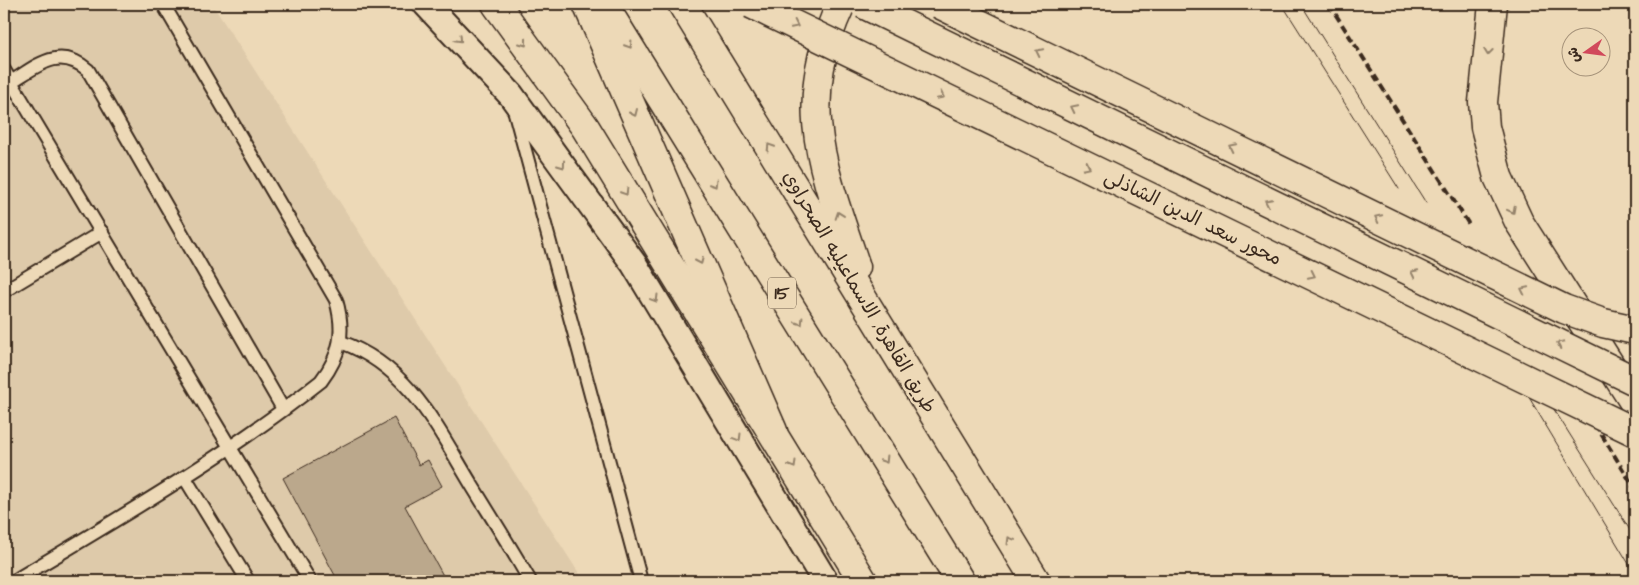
<svg xmlns="http://www.w3.org/2000/svg" width="1639" height="585" font-family="'Architects Daughter','Playpen Sans Arabic',sans-serif">
  <rect width="100%" height="100%" fill="#edd9b7"/>
  <filter id="ink" filterUnits="userSpaceOnUse"><feTurbulence type="fractalNoise" baseFrequency=".02" numOctaves="2"/><feDisplacementMap in="SourceGraphic" scale="10" xChannelSelector="R" yChannelSelector="G"/><feConvolveMatrix kernelMatrix="1 2 1 2 8 2 1 2 1" color-interpolation-filters="sRGB"/></filter>
  <g filter="url(#ink)">
    <polygon fill="#decaaa" points="4,4 212,4 584,581 4,581"/>
    <polygon fill="#bba88c" stroke="#3b2a1e" points="394,418 419,465 428,460 442,486 405,506 446,581 338,581 283,478"/>
    <g fill="none" stroke-linecap="round" stroke-linejoin="round">
      <defs>
        <g id="service">
          <polyline points="4,70 310,581"/>
          <path d="M11,82C37,66 59,45 88,70L283,409"/>
          <polyline points="515,113 641,581"/>
          <polyline points="4,291 102,232"/>
          <path d="M341,342C410,367 437,428 473,487C492,518 512,549 530,581"/>
          <polyline points="185,478 248,581"/>
          <path d="M14,581C119,518 225,457 321,381C341,355 345,331 336,300L163,4"/>
        </g>
        <polyline id="minor" points="426,4 511,95 634,264 825,581"/>
        <polyline id="tertiary" points="496,4 585,127 863,581"/>
        <g id="trunk">
          <polyline points="587,4 773,431"/>
          <polyline points="603,4 960,581"/>
          <polyline points="682,4 1036,581"/>
          <path d="M841,4C794,105 823,168 856,267"/>
        </g>
        <polyline id="motorway" points="1493,4 1483,102 1485,127 1498,177 1519,222 1635,404"/>
      </defs>
      <use href="#service" stroke="#3b2a1e" stroke-width="16"/>
      <use href="#minor" stroke="#3b2a1e" stroke-width="29"/>
      <use href="#tertiary" stroke="#3b2a1e" stroke-width="31"/>
      <use href="#trunk" stroke="#3b2a1e" stroke-width="31"/>
      <use href="#motorway" stroke="#3b2a1e" stroke-width="31"/>
      <use href="#service" stroke="#edd9b7" stroke-width="12"/>
      <use href="#minor" stroke="#edd9b7" stroke-width="25"/>
      <use href="#tertiary" stroke="#edd9b7" stroke-width="28"/>
      <use href="#trunk" stroke="#edd9b7" stroke-width="28"/>
      <use href="#motorway" stroke="#edd9b7" stroke-width="28"/>
      <g stroke="#3b2a1e" stroke-width="1">
        <polyline points="1282,4 1399,189"/>
        <polyline points="1301,4 1426,203"/>
        <polyline points="1524,389 1635,574"/>
        <polyline points="1550,403 1635,538"/>
      </g>
      <g stroke="#3b2a1e" stroke-width="4" stroke-dasharray="8 4" stroke-linecap="butt">
        <polyline points="1329,4 1470,226"/>
        <polyline points="1595,424 1635,489"/>
      </g>
      <defs>
        <polyline id="trunk-bridge" points="939,4 1564,309 1603,323 1635,330"/>
        <g id="motorway-bridge">
          <polyline points="751,4 1635,432"/>
          <polyline points="863,4 1635,381"/>
        </g>
      </defs>
      <use href="#trunk-bridge" stroke="#3b2a1e" stroke-width="31" stroke-linecap="butt"/>
      <use href="#motorway-bridge" stroke="#3b2a1e" stroke-width="31" stroke-linecap="butt"/>
      <use href="#trunk-bridge" stroke="#edd9b7" stroke-width="28"/>
      <use href="#motorway-bridge" stroke="#edd9b7" stroke-width="28"/>
    </g>
    <defs><path id="oneway-chevron" d="M-2-3.5L2.5 0L-2 3.5" fill="none" stroke-width="1.6" stroke-linecap="round" stroke-linejoin="round" transform="scale(1.25)"/></defs>
    <g stroke="#94826a">
      <use href="#oneway-chevron" transform="translate(795 25) rotate(26)"/>
      <use href="#oneway-chevron" transform="translate(459 39) rotate(47)"/>
      <use href="#oneway-chevron" transform="translate(524 43) rotate(54)"/>
      <use href="#oneway-chevron" transform="translate(629 45) rotate(58)"/>
      <use href="#oneway-chevron" transform="translate(1039 52) rotate(-154)"/>
      <use href="#oneway-chevron" transform="translate(1488 52) rotate(97)"/>
      <use href="#oneway-chevron" transform="translate(941 96) rotate(26)"/>
      <use href="#oneway-chevron" transform="translate(1074 108) rotate(-154)"/>
      <use href="#oneway-chevron" transform="translate(634 113) rotate(66)"/>
      <use href="#oneway-chevron" transform="translate(770 147) rotate(-122)"/>
      <use href="#oneway-chevron" transform="translate(1232 147) rotate(-154)"/>
      <use href="#oneway-chevron" transform="translate(562 165) rotate(54)"/>
      <use href="#oneway-chevron" transform="translate(1087 167) rotate(26)"/>
      <use href="#oneway-chevron" transform="translate(714 184) rotate(58)"/>
      <use href="#oneway-chevron" transform="translate(625 192) rotate(58)"/>
      <use href="#oneway-chevron" transform="translate(1268 202) rotate(-154)"/>
      <use href="#oneway-chevron" transform="translate(1512 210) rotate(62)"/>
      <use href="#oneway-chevron" transform="translate(839 215) rotate(-109)"/>
      <use href="#oneway-chevron" transform="translate(1378 218) rotate(-154)"/>
      <use href="#oneway-chevron" transform="translate(700 261) rotate(66)"/>
      <use href="#oneway-chevron" transform="translate(1414 273) rotate(-154)"/>
      <use href="#oneway-chevron" transform="translate(1312 275) rotate(26)"/>
      <use href="#oneway-chevron" transform="translate(1524 290) rotate(-154)"/>
      <use href="#oneway-chevron" transform="translate(655 299) rotate(59)"/>
      <use href="#oneway-chevron" transform="translate(800 322) rotate(58)"/>
      <use href="#oneway-chevron" transform="translate(1560 344) rotate(-154)"/>
      <use href="#oneway-chevron" transform="translate(738 438) rotate(59)"/>
      <use href="#oneway-chevron" transform="translate(885 460) rotate(58)"/>
      <use href="#oneway-chevron" transform="translate(793 465) rotate(59)"/>
      <use href="#oneway-chevron" transform="translate(1010 540) rotate(-121)"/>
    </g>
  </g>
  <g text-anchor="middle" dominant-baseline="central" stroke-width="5" stroke-linejoin="round" paint-order="stroke">
    <rect fill="#edd9b7" stroke="#705e4c" stroke-width="1" x="768" y="277.5" width="28" height="31" rx="4"/>
    <g font-size="18" font-weight="bold" fill="#3b2a1e">
      <text x="782" y="293">15</text>
    </g>
    <g font-size="19" fill="#3b2a1e" stroke="#edd9b7">
      <text transform="translate(1193 218) rotate(26)">محور سعد الدين الشاذلى</text>
      <text transform="translate(859 292) rotate(59)">طريق القاهرة, الاسماعيليه الصحراوي</text>
    </g>
  </g>
  <rect width="1639" height="585" fill="none" stroke="#edd9b7" stroke-width="20"/>
  <rect x="10" y="10" width="1619" height="565" fill="none" stroke="#3b2a1e" stroke-width="2" filter="url(#ink)"/>
  <g transform="translate(1586 52) rotate(256)"><circle r="24" fill="#edd9b7" stroke="#a6937a"/>
  <path d="M0-4L9 19L0 12L-9 19Z" fill="#d1495b"/>
  <text y="-8" font-size="14" font-weight="bold" text-anchor="middle" fill="#3b2a1e">ش</text>
  </g>
</svg>
